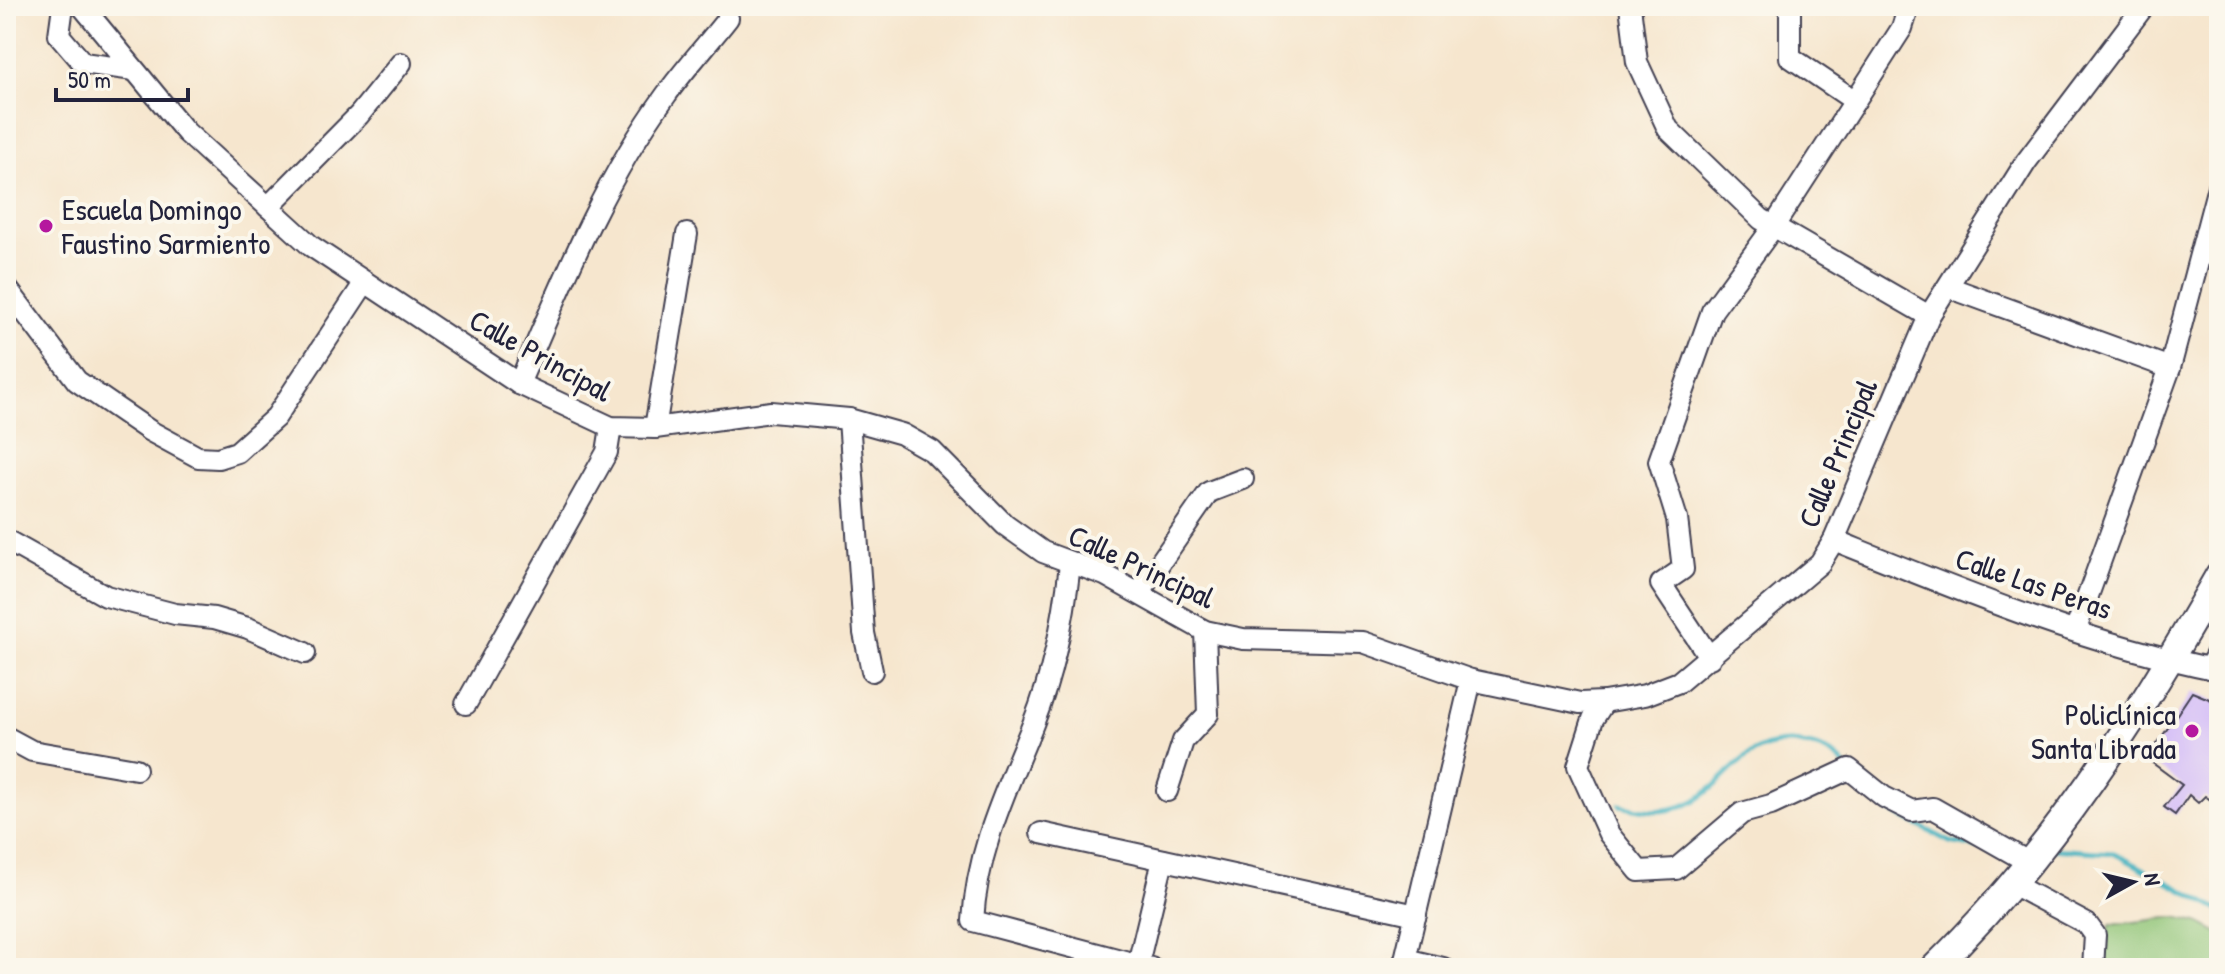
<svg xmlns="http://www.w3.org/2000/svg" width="2225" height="974" font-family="'Patrick Hand',sans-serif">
  <rect width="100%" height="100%" fill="#fbf7ec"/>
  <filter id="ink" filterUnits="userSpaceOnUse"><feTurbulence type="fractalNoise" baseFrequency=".0125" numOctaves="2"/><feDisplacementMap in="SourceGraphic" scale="16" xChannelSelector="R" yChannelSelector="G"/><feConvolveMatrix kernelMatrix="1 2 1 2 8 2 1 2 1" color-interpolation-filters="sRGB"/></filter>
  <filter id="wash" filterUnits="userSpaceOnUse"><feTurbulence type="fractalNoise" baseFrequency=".006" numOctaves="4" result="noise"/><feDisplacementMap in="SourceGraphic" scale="32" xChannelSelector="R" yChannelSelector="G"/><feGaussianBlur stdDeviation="1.8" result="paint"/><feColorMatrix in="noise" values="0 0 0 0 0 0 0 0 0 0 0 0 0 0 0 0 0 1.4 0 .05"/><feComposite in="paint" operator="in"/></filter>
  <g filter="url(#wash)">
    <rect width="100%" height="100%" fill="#f6e6ce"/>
    <polygon fill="#8fc476" stroke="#587358" stroke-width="2" points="2175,917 2198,922 2219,933 2219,968 2101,968 2110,925"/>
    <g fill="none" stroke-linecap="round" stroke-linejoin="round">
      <g stroke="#46b4c1" stroke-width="5">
        <path d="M1620,805C1642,810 1658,814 1680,807C1710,798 1725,771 1749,755C1777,736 1824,740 1845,766"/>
        <polyline points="1885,808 1950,842 1993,850"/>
        <polyline points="2051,849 2114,853 2219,910"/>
      </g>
    </g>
    <g id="blocks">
      <polygon fill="#cdb3f9" points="2192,692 2219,703 2219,806 2205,796 2198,803 2189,795 2175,815 2164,807 2182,785 2147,759"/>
    </g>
  </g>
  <g filter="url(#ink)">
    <use href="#blocks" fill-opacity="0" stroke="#423f51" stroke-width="2"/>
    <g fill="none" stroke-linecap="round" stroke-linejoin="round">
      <defs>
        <g id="minor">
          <polyline points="63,6 59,35 83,63 134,70"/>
          <polyline points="82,6 186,132 311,246 519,384 611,427 655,428 771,412 849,419 902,434 932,451 1005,525 1043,552 1105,575 1205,631 1243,639 1363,642 1471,680 1580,703 1604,702 1645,695 1679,682 1820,563 1834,540 1929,316 2026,162 2144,6"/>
          <polyline points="1630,6 1637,62 1668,129 1761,219 1929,316"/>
          <polyline points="1790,6 1790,57 1855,101"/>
          <polyline points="268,207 359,115 401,63"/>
          <polyline points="6,287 77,381 150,431 198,457 218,458 237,452 276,417 365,282"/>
          <polyline points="1948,287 2170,368"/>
          <path d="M519,384C562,284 602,183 666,95C685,68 708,44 728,18"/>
          <polyline points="849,419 864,633 872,671"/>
          <polyline points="655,428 687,234"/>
          <polyline points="6,540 106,596 175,614 214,618 248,628 305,653"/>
          <path d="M1834,540C1958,590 2087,644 2219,670"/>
          <path d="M1070,564C1064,619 1054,672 1033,724C1007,789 977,848 973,921L1151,968"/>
          <polyline points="1139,593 1209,492 1243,479"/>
          <polyline points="2076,629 2170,368 2219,183"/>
          <polyline points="1710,658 1661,584 1683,569 1677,519 1659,461 1712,311 1774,226 1855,101 1902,28 1909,6"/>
          <polyline points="2209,668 2219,649"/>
          <polyline points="1604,702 1593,719 1578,766 1609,834 1639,871 1676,869 1742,813 1771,805 1849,769 1884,797 1912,811 1933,808 2030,863"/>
          <polyline points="466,704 607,452 611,427"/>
          <polyline points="6,737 32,751 136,769"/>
          <polyline points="1167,791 1183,741 1208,714 1205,631"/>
          <polyline points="1041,833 1416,915"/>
          <polyline points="2012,884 2087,924 2095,935 2093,968"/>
          <polyline points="1405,959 1443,968"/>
          <polyline points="1138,964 1163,860"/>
          <polyline points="1403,968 1471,680"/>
        </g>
        <path id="major" d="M1934,968C2051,854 2139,716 2219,575"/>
      </defs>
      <use href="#minor" stroke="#423f51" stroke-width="24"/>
      <use href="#major" stroke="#423f51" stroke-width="30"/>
      <use href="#minor" stroke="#fff" stroke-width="20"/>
      <use href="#major" stroke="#fff" stroke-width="26"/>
    </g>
  </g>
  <g fill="#b5179e" stroke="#fbf7ec" stroke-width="3">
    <circle cx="46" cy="226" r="8"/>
    <circle cx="2192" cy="731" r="8"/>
  </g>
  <g text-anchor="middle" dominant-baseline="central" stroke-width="8" stroke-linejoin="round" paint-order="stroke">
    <g font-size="30" fill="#22223b" stroke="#fbf7ec" text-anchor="start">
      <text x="62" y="209">Escuela Domingo<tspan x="62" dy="34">Faustino Sarmiento</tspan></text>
      <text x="2176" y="714" text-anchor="end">Policlínica<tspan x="2176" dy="34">Santa Librada</tspan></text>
    </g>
    <g font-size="30" fill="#22223b" stroke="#fbf7ec">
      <text transform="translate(541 355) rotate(29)">Calle Principal</text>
      <text transform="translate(1837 453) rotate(-67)">Calle Principal</text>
      <text transform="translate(1142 566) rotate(25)">Calle Principal</text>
      <text transform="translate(2034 583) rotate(19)">Calle Las Peras</text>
    </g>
  </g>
  <rect width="2225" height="974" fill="none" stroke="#fbf7ec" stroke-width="32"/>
  <g transform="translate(2133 882) rotate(82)" stroke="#fbf7ec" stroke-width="6" paint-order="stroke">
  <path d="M0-6L14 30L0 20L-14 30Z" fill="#22223b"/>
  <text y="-12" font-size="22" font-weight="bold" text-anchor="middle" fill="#22223b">N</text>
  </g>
  <path d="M56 88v12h132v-12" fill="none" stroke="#22223b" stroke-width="4"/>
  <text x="68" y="88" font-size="24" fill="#22223b" stroke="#fbf7ec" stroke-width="6" paint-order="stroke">50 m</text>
</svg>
